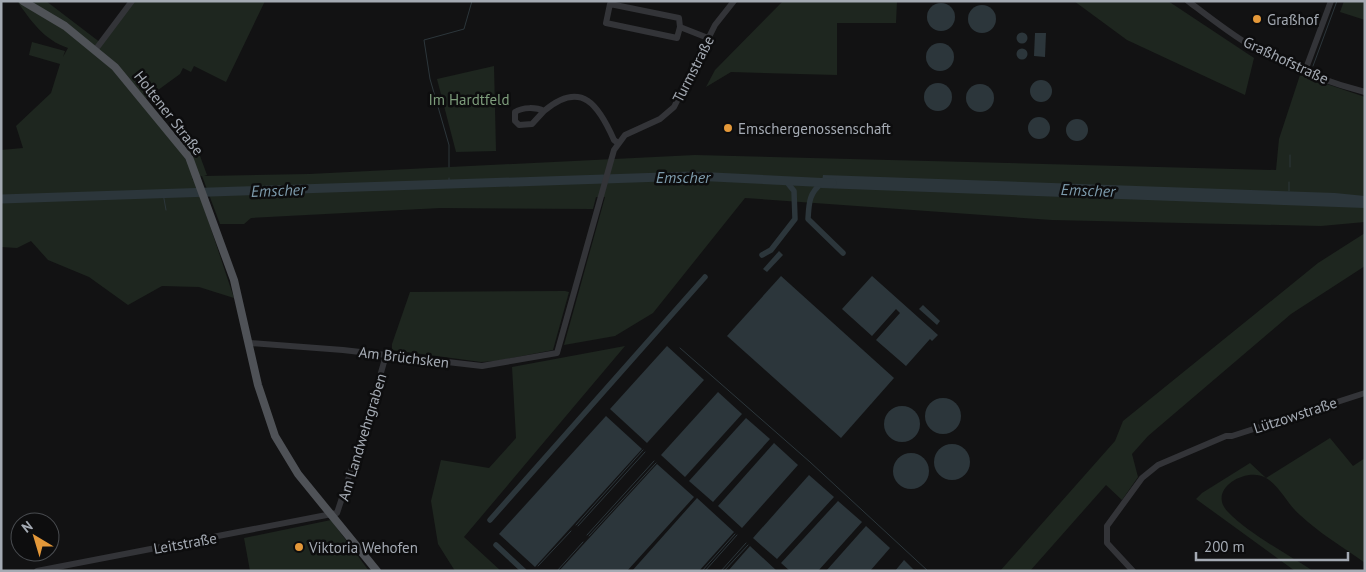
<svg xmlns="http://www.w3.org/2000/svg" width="1366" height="572" font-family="'PT Sans',sans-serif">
  <rect width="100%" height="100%" fill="#121213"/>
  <g fill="#1e261f">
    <path d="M17,1H46L101,43L133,1H265L226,82L194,66L191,72L183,68L180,74L143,101L179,147L189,140L200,156L207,175L204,176L309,174L695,155L1276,170L1279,139L1300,75L1365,97V222L1321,226L1052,220L745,198L653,313L615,336L564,345L605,197H596L593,209L440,208L251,218L244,224H220L202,176L192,179L195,181L234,298L199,287L162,286L128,305L89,277L48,260L31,241L17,248L1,247V150L23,148L16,126L51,93L60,64L29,55L32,42L65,51L63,57L68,48C44,40 31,21 17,1Z"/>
    <polygon points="783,1 897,1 896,23 837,23 837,75 731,72 706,87 715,70"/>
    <polygon points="1074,1 1168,1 1254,58 1245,95 1127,40"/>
    <polygon points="1344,1 1365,1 1365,20 1340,12"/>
    <polygon points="494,66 496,151 456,152 437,79"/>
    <polygon points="1365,233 1365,266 1291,314 1148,436 1132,454 1138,477 1122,500 1106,485 1030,571 1000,571 1115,441 1123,421 1318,263"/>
    <polygon points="565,291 569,292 553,350 496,361 481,362 392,350 392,344 410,292"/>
    <polygon points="625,346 464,537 501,571 455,571 438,544 431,501 441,460 489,468 516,438 512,367"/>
    <path d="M1330,438L1353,466L1365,458V563C1343,547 1319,533 1300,515C1288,505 1280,486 1266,478C1246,466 1206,490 1228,512C1248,533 1287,554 1313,571H1295L1196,499L1202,493L1250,463L1266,478Z"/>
    <polygon points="331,520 369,571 250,571 244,538"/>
  </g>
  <g fill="#2c363b">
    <circle cx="941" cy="17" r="14"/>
    <circle cx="982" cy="19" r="14"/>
    <circle cx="1022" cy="38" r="5.5"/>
    <polygon points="1035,33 1046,33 1045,57 1034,56"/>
    <circle cx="940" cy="57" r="14"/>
    <circle cx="1022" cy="54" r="5.5"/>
    <circle cx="1041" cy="91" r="11"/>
    <circle cx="938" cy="97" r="14"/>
    <circle cx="980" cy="98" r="14"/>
    <circle cx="1039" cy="128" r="11"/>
    <circle cx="1077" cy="130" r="11"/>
    <polygon points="823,175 1335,193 1365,196 1365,208 821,188"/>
    <polygon points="779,251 783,255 767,272 763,269"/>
    <polygon points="781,276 894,378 841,438 727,336"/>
    <polygon points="872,276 938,335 932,341 930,339 906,366 876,340 900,313 896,309 872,336 842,309"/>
    <polygon points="923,305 940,321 937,325 919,309"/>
    <polygon points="667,346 704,380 647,443 610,409"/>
    <polygon points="718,392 742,414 685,477 661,455"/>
    <circle cx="943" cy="416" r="18"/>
    <circle cx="902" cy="424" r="18"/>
    <polygon points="606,416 642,449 535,567 499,534"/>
    <polygon points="746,418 770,439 713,502 689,481"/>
    <polygon points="774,443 798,465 742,528 718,506"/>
    <circle cx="952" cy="462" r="18"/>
    <circle cx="911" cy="471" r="18"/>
    <polygon points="657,464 694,497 627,571 559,571"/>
    <polygon points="809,475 834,497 777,559 753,538"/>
    <polygon points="697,498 734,532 699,571 632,571"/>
    <polygon points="838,501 862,522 818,571 790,571 781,563"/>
    <polygon points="866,526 890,548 870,571 826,571"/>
    <polygon points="750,546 777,571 728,571"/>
    <polygon points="904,560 915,571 895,571"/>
  </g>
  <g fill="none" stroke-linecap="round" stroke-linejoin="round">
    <g stroke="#2c363b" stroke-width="1">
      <polyline points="1313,66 1337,1"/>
      <polyline points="449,167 449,145 430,79 424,40 464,29 472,1"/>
      <polyline points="1290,167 1290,155"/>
      <polyline points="449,183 449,178"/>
      <polyline points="1289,191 1289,182"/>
      <polyline points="163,193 166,210"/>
      <polyline points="680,348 810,462 928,571"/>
      <polyline points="576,525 643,450"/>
      <polyline points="578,526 645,452"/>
      <polyline points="587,535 654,461"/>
      <polyline points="589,536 656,463"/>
      <polyline points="538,566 571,531"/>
      <polyline points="557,571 583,542"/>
      <polyline points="702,571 735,534"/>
      <polyline points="705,571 737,535"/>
      <polyline points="721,571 746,543"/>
      <polyline points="724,571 748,545"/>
    </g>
    <g stroke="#2c363b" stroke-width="5.5">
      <path d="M822,183C809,193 809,203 808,219L843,253"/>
      <polyline points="762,255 771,250 795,219 794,191 786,181"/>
      <polyline points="490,520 705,277"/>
      <polyline points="496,545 524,571"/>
    </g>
    <polyline stroke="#2c363b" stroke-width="9" points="1,199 693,176 832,183"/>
    <g stroke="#333438" stroke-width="6">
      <path d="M1188,1C1209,17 1229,33 1251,46C1285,66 1326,82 1365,92"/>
      <polygon points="610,4 679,18 680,27 677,38 606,23"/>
      <polyline points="680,27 708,38"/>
      <polyline points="96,49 132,1"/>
      <polyline points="1305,71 1331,1"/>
      <path d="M544,111L532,124L519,125L515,121V112C523,107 536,107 544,111C582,79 599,106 614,140L618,143"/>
      <polyline points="250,343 343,350 482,366 557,353 614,150 625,135 660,119 674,107 715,25 734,1"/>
      <polyline points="37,571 337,513 367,422 386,355"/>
      <polyline points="1133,571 1107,543 1107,526 1142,478 1158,465 1226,436 1232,436 1365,393"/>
    </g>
    <polyline stroke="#4f5257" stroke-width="8" points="23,1 65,26 115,67 189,157 234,280 258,385 275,436 298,474 377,571"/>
  </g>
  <g fill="#e49839" stroke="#0d0d0e" stroke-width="2">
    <circle cx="1257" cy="19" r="5"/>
    <circle cx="728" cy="128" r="5"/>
    <circle cx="299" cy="547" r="5"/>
  </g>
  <g text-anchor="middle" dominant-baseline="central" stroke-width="5" stroke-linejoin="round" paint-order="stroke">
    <g font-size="15" fill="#a4aab3" stroke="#0d0d0e" text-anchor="start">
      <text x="1267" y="19">Graßhof</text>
      <text x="738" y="128">Emschergenossenschaft</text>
      <text x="309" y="547">Viktoria Wehofen</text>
    </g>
    <g font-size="15" fill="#a4aab3" stroke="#0d0d0e">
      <text transform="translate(1286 60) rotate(25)">Graßhofstraße</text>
      <text transform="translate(693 69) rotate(-63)">Turmstraße</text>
      <text transform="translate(169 113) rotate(52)">Holtener Straße</text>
      <text transform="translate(404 357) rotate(7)">Am Brüchsken</text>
      <text transform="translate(1295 415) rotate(-18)">Lützowstraße</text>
      <text transform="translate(362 437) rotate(-73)">Am Landwehrgraben</text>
      <text transform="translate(185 543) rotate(-10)">Leitstraße</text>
    </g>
    <g font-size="15" fill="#7e9d7c" stroke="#0d0d0e">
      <text x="469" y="99">Im Hardtfeld</text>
    </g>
    <g font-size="16" font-style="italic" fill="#7d9bac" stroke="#0d0d0e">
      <text x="683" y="177">Emscher</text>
      <text transform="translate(278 190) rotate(-2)">Emscher</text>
      <text transform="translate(1088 190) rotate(2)">Emscher</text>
    </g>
  </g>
  <rect width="1366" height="572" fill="none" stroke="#a4aab3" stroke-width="5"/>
  <g transform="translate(35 537) rotate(322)"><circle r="24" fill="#0d0d0e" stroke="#494c50"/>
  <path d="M0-4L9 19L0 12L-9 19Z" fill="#e49839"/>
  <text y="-8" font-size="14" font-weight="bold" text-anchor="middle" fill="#a4aab3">N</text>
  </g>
  <path d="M1196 552v8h152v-8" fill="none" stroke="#a4aab3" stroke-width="2.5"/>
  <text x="1204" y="552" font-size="15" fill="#a4aab3" stroke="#0d0d0e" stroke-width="4" paint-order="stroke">200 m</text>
</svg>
